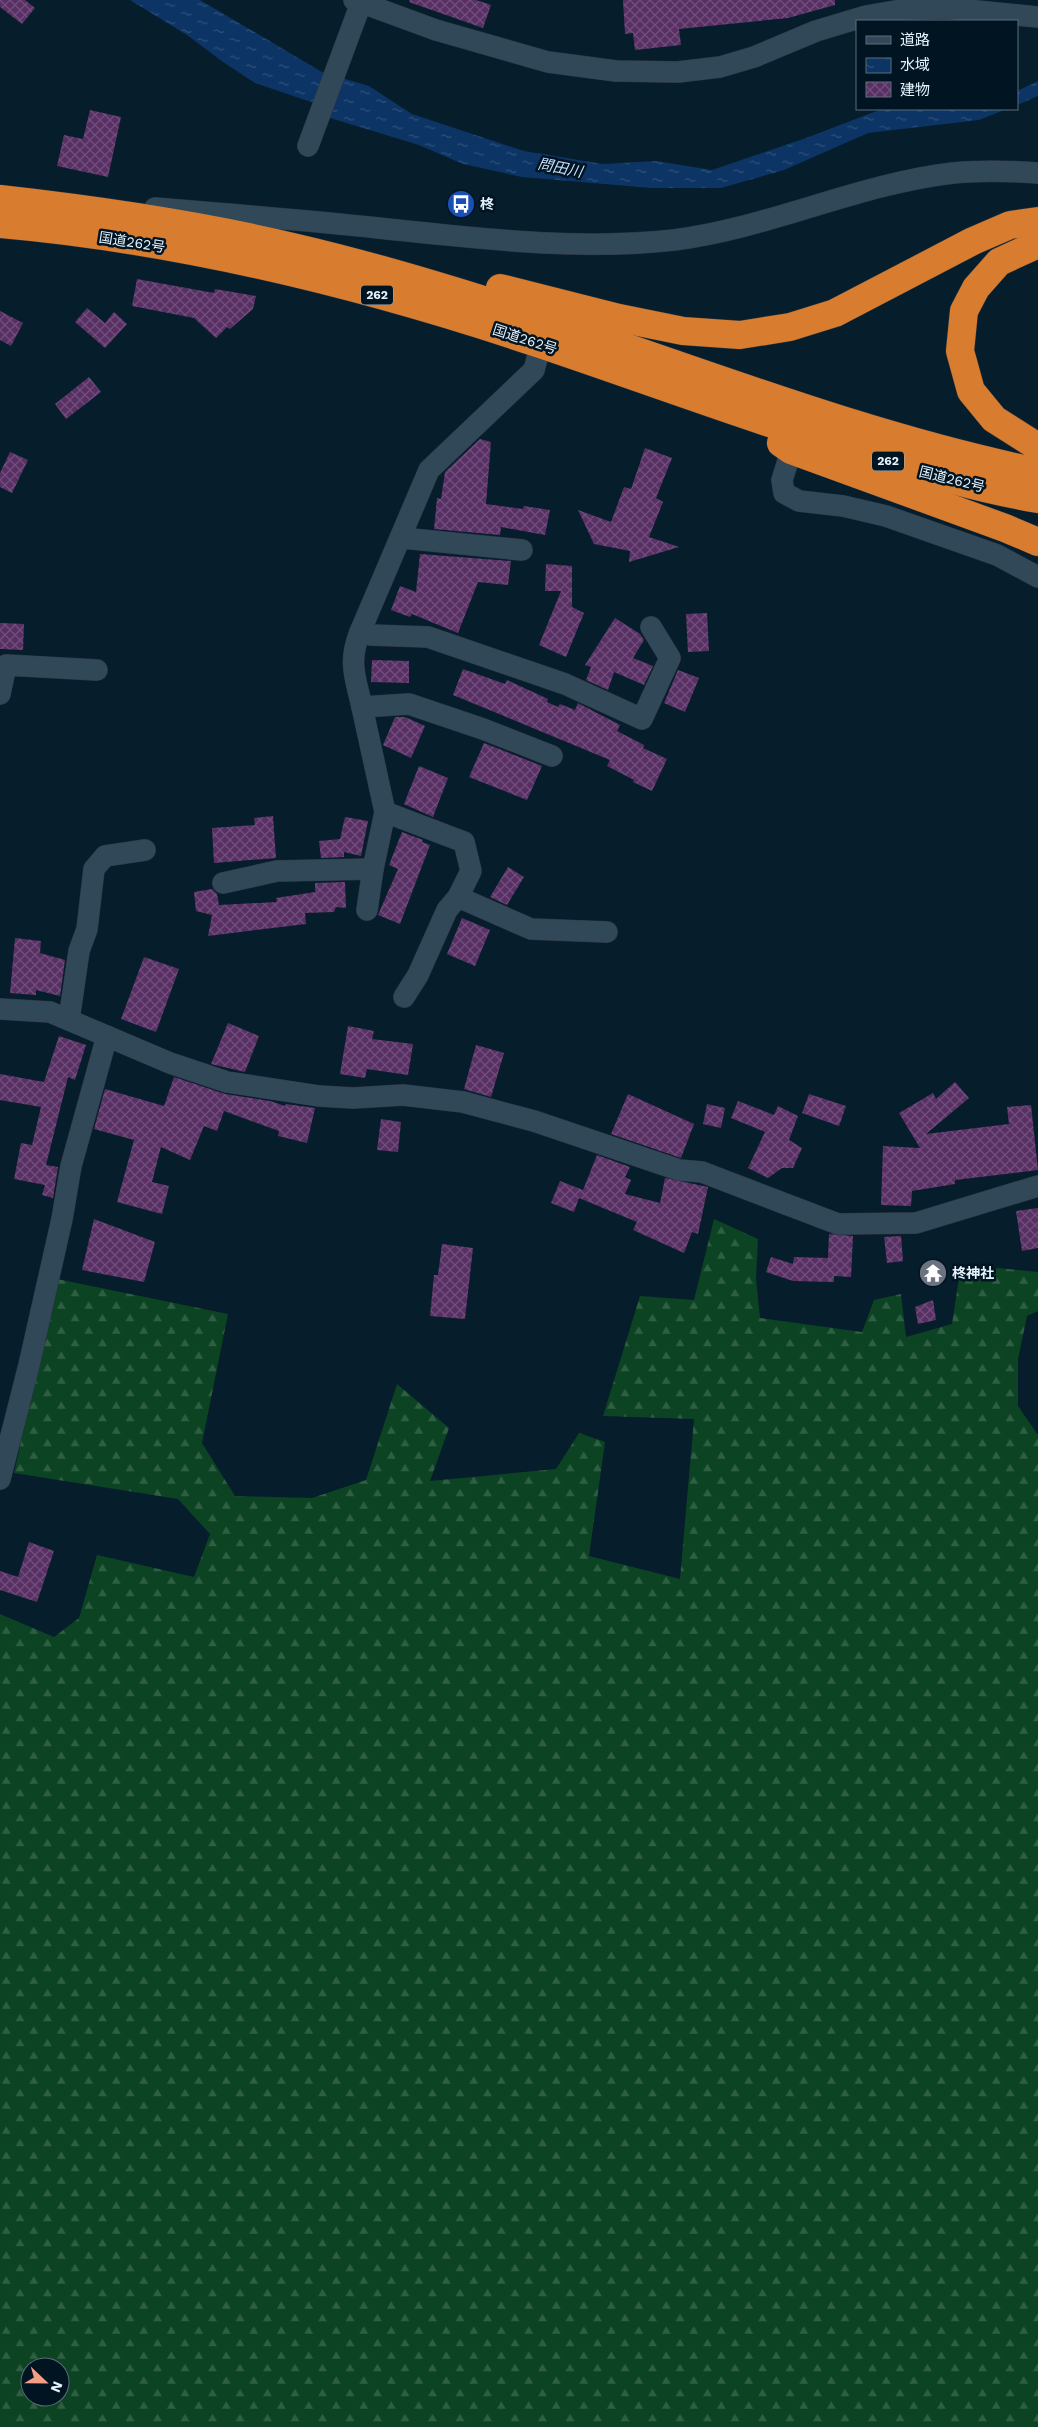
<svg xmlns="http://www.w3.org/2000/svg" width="1038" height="2427" font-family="'Work Sans','Noto Sans JP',sans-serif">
  <defs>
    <pattern id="forest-firs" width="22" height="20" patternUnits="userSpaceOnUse" patternTransform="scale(1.25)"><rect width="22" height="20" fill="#0c4322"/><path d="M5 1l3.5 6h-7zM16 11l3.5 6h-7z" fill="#2f5f43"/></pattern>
    <pattern id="water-ripples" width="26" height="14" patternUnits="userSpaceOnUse" patternTransform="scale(1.25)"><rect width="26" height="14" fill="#0c3465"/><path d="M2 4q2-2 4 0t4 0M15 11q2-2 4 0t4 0" fill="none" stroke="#2f527c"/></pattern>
    <pattern id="building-cross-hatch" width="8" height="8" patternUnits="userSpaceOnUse" patternTransform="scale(1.25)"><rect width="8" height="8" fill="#593064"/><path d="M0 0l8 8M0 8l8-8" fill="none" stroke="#714e7b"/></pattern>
  </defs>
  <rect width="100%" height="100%" fill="#061d2c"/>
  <path fill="url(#forest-firs)" fill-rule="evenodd" d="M714,1219L758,1239L756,1279L760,1318L862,1332L874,1300L901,1294L906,1337L952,1324L959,1278L998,1268L1038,1272V1311L1027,1316L1018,1359V1406L1038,1435V2427H0V1614L54,1637L79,1618L97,1555L194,1577L210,1534L178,1499L14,1473L57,1279L228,1314L202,1443L235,1496L312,1498L366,1480L397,1384L449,1428L430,1481L556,1469L579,1433L605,1442L589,1556L680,1579L694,1419L603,1416L640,1296L694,1300ZM30,2367H60V2397H30Z"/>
  <g fill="url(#water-ripples)">
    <polygon points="130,0 200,0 322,72 369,86 412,114 524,151 603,164 656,161 712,170 806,138 882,109 1007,109 979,120 868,133 784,170 721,188 651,188 522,177 463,164 419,145 330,118 314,103 255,83 223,62 187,35"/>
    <polygon points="1038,81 1038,96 1017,105 1017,91"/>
  </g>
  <g fill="url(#building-cross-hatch)">
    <polygon points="0,0 25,0 35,8 22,24 0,7"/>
    <polygon points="410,0 476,0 491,5 483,28 409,2"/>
    <polygon points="623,0 835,0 835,5 788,18 679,29 681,45 635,50 633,33 625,34"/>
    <polygon points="90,110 121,117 108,177 57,166 64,135 83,139"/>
    <polygon points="137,279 214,293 215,289 256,296 253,309 230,329 227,327 216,338 194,318 132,306"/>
    <polygon points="87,308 105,323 114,312 127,324 105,348 75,322"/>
    <polygon points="0,311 23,323 11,346 0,340"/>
    <polygon points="89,377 101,392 66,419 55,404"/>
    <polygon points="480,439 491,442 486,504 523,509 524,506 550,510 545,535 501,527 500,535 434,529 437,498 441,499 445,472"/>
    <polygon points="645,448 672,458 656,498 663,502 649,537 679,547 629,562 630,551 594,544 578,510 611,522 624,487 631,489"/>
    <polygon points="10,452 28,460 12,493 0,487 0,473"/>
    <polygon points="420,554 511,561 508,585 478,582 458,633 412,614 410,617 391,610 400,586 416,592"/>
    <polygon points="546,564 572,566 572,607 584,613 566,657 539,645 561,591 545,591"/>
    <polygon points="707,613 709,651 688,652 686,614"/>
    <polygon points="615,618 640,634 644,640 633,658 653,666 644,685 614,672 608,690 586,680 591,667 585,665"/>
    <polygon points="0,623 24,624 23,650 0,649"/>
    <polygon points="372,660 409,661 409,683 371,682"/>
    <polygon points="463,669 505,684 507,680 548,699 547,702 558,707 560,704 575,710 578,703 620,725 617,731 644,745 643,748 667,759 652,791 633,782 634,780 607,766 610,760 453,695"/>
    <polygon points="678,670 699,678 685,712 664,703"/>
    <polygon points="395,717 405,717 425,726 411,758 383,745"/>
    <polygon points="484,743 542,766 527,800 469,777"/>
    <polygon points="419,766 448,778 433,817 404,804"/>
    <polygon points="273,816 276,858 214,863 212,828 255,825 254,818"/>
    <polygon points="345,817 368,821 361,856 344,852 344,857 321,858 319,841 340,839"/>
    <polygon points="402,832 423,840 422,842 430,845 400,924 378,915 398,869 389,865"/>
    <polygon points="508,867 524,877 507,905 490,897"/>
    <polygon points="345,882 346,908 336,907 334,912 305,913 306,924 208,936 212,915 196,911 194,892 212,889 217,894 219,905 277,902 276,898 315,892 315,883"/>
    <polygon points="462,918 490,930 475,966 447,954"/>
    <polygon points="15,938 41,941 40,953 65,960 60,996 36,990 36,995 10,993"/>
    <polygon points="144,957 179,969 156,1032 121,1019"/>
    <polygon points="228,1023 259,1036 245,1072 211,1064"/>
    <polygon points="348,1026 374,1031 372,1039 413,1044 408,1075 367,1069 365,1078 340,1074"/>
    <polygon points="59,1036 86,1045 75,1080 68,1077 46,1165 58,1167 53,1198 42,1195 45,1185 14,1179 21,1143 32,1145 41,1107 0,1100 0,1074 44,1082"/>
    <polygon points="476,1045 504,1053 491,1097 464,1089"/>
    <polygon points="174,1077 225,1094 270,1101 285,1106 286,1104 315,1108 307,1143 278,1136 279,1131 224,1111 217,1131 204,1126 190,1160 161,1147 152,1182 169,1186 162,1214 117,1202 134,1140 94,1129 105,1089 164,1106"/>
    <polygon points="955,1082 969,1098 926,1134 1009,1124 1007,1107 1031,1105 1038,1170 955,1180 955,1184 912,1191 911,1206 881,1205 883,1146 920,1148 899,1113 933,1093 936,1099"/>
    <polygon points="628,1094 694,1124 681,1158 611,1134"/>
    <polygon points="809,1094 846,1106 839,1126 802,1113"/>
    <polygon points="738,1101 774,1115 778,1106 798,1116 789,1140 802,1148 793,1168 782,1168 768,1178 748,1168 765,1132 731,1118"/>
    <polygon points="707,1104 725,1108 721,1128 703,1124"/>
    <polygon points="381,1119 401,1122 398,1152 377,1150"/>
    <polygon points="597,1155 630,1167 625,1177 631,1180 625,1194 660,1203 665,1178 708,1187 698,1234 692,1232 684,1253 633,1230 637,1222 579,1198 574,1212 551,1203 560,1181 583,1190"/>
    <polygon points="1038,1208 1038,1248 1022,1251 1016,1211"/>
    <polygon points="94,1219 155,1242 144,1282 82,1270"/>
    <polygon points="829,1234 853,1236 851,1277 834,1276 834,1282 793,1281 766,1272 771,1257 793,1264 794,1257 828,1258"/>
    <polygon points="901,1236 903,1261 887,1263 884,1237"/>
    <polygon points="442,1244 473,1248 465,1319 430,1316 434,1275 438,1275"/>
    <polygon points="933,1300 936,1320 918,1324 915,1307"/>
    <polygon points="29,1542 54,1551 37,1602 0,1590 0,1571 18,1577"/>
  </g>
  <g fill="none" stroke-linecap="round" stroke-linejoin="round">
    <defs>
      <g id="minor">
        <polyline points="354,0 436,30 548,62 616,71 678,72 720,67 754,57 816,31 866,16 907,9 947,8 1038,17"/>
        <polyline points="308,146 361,3"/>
        <path d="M155,208C229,214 304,220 378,228C475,238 577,251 674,240C769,228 858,184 953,173C981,170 1010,171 1038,173"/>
        <polyline points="796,435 782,480 784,493 799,501 843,506 886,516 997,555 1038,577"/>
        <polyline points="402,538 522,550"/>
        <polyline points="360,632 429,470 534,370 541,344"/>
        <polyline points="0,694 6,665 97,670"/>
        <path d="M552,756L483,729L409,704L362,707C355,676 348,662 360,632L371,635L428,637L565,684L642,719L670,658L651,627"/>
        <polyline points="385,812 464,842 471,871 458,897 447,910 418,975 404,997"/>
        <polyline points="223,883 277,871 373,869 385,812 362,707"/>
        <polyline points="458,897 531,929 607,932"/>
        <polyline points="367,910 373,869"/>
        <polyline points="0,1009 50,1012 170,1063 227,1082 319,1096 353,1098 403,1095 463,1102 534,1121 679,1170 702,1172 838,1224 916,1223 1038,1186"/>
        <polyline points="69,1020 79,951 87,929 94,869 105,856 145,850"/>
        <polyline points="0,1479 29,1365 62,1219 71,1166 107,1036"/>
      </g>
      <g id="highway">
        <path d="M0,199C98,210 197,224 293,247C367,264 440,286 512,309C687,365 858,435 1038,472"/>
        <path d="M0,224C184,240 368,286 543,345C650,381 757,421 865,454C922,472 979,489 1038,499"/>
        <polyline points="1038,244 999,262 976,288 964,311 960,351 971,391 994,419 1038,447"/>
        <polyline points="500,288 619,318 683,331 740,335 790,327 835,313 973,241 1010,225 1038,221"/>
        <polyline points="781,443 791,450 1005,528 1038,542"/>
      </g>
    </defs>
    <use href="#minor" stroke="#2e3642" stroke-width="22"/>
    <use href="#highway" stroke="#2e3642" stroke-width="29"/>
    <use href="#minor" stroke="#314859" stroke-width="21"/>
    <use href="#highway" stroke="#d87d2f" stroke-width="28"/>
  </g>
  <defs>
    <symbol id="bus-disc" viewBox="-11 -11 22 22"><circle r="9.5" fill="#1a4fb4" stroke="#001422"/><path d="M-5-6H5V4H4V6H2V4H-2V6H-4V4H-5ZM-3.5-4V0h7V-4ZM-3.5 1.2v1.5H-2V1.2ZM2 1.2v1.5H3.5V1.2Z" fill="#fff"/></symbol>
    <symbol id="temple-disc" viewBox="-11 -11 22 22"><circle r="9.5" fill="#6b7280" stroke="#001422"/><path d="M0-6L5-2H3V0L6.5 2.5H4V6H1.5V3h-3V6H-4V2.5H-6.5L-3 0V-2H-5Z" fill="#fff"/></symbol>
  </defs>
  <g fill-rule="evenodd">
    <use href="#bus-disc" x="445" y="188" width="32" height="32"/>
    <use href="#temple-disc" x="917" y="1257" width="32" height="32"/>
  </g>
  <g text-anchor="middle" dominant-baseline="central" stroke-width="5" stroke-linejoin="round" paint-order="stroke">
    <g fill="#001422" stroke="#a0b0bb" stroke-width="1">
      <rect x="361" y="285.5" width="32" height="19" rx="4"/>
      <rect x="872" y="451.5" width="32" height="19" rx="4"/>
    </g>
    <g font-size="12" font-weight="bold" fill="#e5f3fd">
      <text x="377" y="295">262</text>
      <text x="888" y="461">262</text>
    </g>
    <g font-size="14" font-weight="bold" fill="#e5f3fd" stroke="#001422" text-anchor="start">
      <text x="480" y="204">柊</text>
      <text x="952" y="1273">柊神社</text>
    </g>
    <g font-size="14" fill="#e5f3fd" stroke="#001422">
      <text transform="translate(132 242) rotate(9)">国道262号</text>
      <text transform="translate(525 339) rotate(18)">国道262号</text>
      <text transform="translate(952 479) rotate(14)">国道262号</text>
    </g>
    <g font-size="15" font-style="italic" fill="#c6ddfd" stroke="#001422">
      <text transform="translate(560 168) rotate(11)">問田川</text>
    </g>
  </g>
  <rect x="856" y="20" width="162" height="90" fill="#001422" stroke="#5c6d7a"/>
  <rect x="866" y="36" width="25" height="8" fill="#314859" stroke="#5c6d7a"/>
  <text x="900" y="45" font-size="15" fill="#e5f3fd">道路</text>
  <rect x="866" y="58" width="25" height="15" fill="url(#water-ripples)" stroke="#5c6d7a"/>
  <text x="900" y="70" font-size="15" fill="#e5f3fd">水域</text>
  <rect x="866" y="82" width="25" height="15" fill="url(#building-cross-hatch)" stroke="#5c6d7a"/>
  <text x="900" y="95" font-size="15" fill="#e5f3fd">建物</text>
  <g transform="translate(45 2382) rotate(112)"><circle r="24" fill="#001422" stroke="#5c6d7a"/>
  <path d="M0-4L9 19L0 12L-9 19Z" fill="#f49e86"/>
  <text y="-8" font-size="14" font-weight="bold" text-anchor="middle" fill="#e5f3fd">N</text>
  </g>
</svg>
